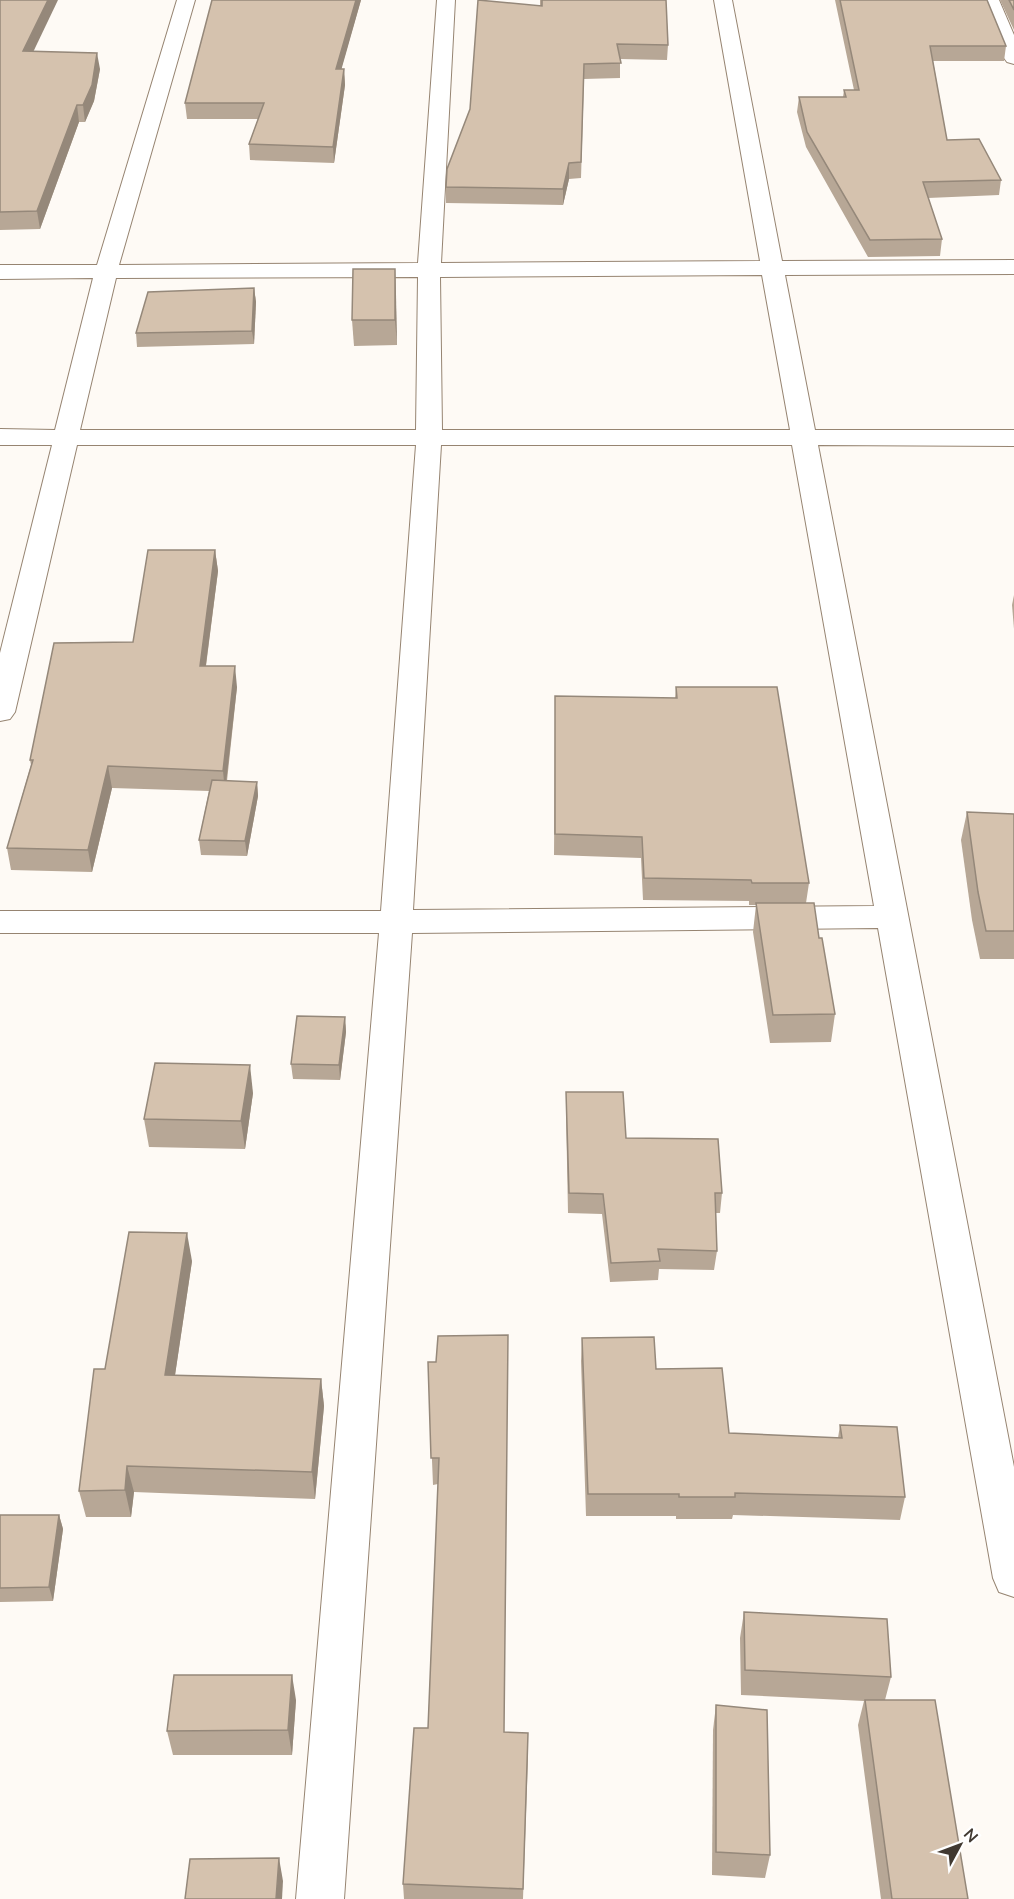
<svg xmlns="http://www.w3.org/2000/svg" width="1014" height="1899" font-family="Mulish,sans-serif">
  <rect width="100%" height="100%" fill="#fefaf5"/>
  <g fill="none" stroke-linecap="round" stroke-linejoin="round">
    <defs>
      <g id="minor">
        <path d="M177,0H195L119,265L418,263L437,0H455L441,263L760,261L714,0H732L782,261L1014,260V274L785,275L815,430H1014V446L818,445L1014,1467V1597L999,1592L993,1578L878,928L412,933L344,1899H296L379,933H0V911H381L416,445H77L15,712L10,719L0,721V653L52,445H0V429L55,430L93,278L0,279V265H97ZM762,275L790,430H442L440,277ZM418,277L416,430H80L116,278ZM441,445H792L874,906L413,910Z"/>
        <polygon points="981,0 999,0 1014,35 1014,64 1007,62 1004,58"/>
      </g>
    </defs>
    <use href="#minor" stroke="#968471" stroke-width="2"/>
    <use href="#minor" fill="#fff" fill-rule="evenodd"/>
  </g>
  <g fill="#b7a796">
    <polygon points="0,0 33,51 100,69 94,101 85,122 79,122 40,229 0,230"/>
    <polygon points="212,0 361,0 341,69 344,69 345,85 334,163 250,160 249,144 258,119 187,119 185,103"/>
    <polygon points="540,0 666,0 668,45 667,60 620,59 620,78 584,79 581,178 569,179 563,205 446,203 446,187 540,6"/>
    <polygon points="835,0 987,0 1006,46 1004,61 933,61 947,140 1001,180 999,195 928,198 942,239 940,256 868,257 806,147 797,112 799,97 843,97 844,90 854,90"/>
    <polygon points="1000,0 1014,0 1014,30"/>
    <polygon points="395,269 397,345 354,346 352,320"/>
    <polygon points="254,288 256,302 254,344 137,347 136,333"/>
    <polygon points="215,550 218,571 206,666 237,687 227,781 257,782 258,796 247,856 201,855 199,840 209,791 112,788 92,872 11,870 7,848 31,765 30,760"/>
    <polygon points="1014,595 1014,629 1012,605"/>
    <polygon points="676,687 809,883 806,903 819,938 835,1014 831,1042 770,1043 753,932 756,905 749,905 749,901 643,900 641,858 554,855 555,717 675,698"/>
    <polygon points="967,812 1014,814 1014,959 980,959 972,920 961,840"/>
    <polygon points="345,1017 346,1032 340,1080 293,1079 291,1064"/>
    <polygon points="566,1092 626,1138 722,1193 720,1213 716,1213 717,1251 714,1270 659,1269 658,1280 610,1282 602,1214 568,1213 566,1112"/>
    <polygon points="253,1093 245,1149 149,1147 144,1119"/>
    <polygon points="192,1261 175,1375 321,1379 324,1406 315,1499 134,1492 131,1517 86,1517 79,1491 105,1369"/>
    <polygon points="582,1338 656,1369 729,1433 838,1438 840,1425 905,1497 900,1520 733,1515 732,1519 676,1519 676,1516 586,1516 581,1361"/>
    <polygon points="428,1362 504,1732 528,1757 523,1899 404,1899 403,1884 428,1728 438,1484 433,1485"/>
    <polygon points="0,1515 59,1515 63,1529 53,1601 0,1602"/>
    <polygon points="744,1612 891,1677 885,1700 968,1899 881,1899 858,1725 864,1701 741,1695 740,1638"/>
    <polygon points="296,1700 292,1755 173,1755 167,1731"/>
    <polygon points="716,1705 770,1855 765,1878 712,1875 713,1730"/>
  </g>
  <g fill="#95887a">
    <polygon points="48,0 58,0 26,67 23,51"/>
    <polygon points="356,0 361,0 337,85 336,69"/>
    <polygon points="97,53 100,69 94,101 85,122 83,105"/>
    <polygon points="344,69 345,85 334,163 333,147"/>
    <polygon points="77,105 79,122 40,229 37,211"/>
    <polygon points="569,163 569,179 563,205 563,189"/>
    <polygon points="395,269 396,294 397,345 395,320"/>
    <polygon points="254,288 256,302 254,344 252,331"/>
    <polygon points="215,550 218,571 203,687 200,666"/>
    <polygon points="235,666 237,687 225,792 223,771"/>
    <polygon points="108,766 112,788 92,872 88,850"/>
    <polygon points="257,782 258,796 247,856 245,841"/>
    <polygon points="345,1017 346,1032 340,1080 339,1065"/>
    <polygon points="250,1065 253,1093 245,1149 241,1121"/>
    <polygon points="187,1233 192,1261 171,1402 165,1375"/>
    <polygon points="321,1379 324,1406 315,1499 312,1472"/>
    <polygon points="127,1466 134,1492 131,1517 125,1490"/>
    <polygon points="59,1515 63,1529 53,1601 49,1587"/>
    <polygon points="292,1675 296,1700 292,1755 288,1730"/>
    <polygon points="279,1858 283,1881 282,1899 276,1899"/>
  </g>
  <g fill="#d5c2ae" stroke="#95887a" stroke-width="1.5">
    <polygon points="0,0 48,0 23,51 97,53 92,85 83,105 77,105 37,211 0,212"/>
    <polygon points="212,0 356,0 336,69 344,69 333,147 249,144 264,103 185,103"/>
    <polygon points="478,0 542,6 542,0 666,0 668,45 617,44 621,63 584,64 581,162 569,163 563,189 446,187 447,169 470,109"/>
    <polygon points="840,0 987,0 1006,46 930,46 947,140 979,139 1001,180 923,182 942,239 870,240 807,132 799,97 846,97 844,90 859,90"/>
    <polygon points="1009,0 1014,0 1014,10"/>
    <polygon points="353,269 395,269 395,320 352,320"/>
    <polygon points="254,288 252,331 136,333 148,292"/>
    <polygon points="148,550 215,550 200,666 235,666 223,771 108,766 88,850 7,848 33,760 30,760 54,643 133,642"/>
    <polygon points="676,687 777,687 809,883 752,883 751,880 644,878 642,837 555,834 555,696 677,698"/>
    <polygon points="212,780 257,782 245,841 199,840"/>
    <polygon points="967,812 1014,814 1014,931 986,931 978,892"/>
    <polygon points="756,903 814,903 819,938 822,938 835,1014 773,1015"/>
    <polygon points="297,1016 345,1017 339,1065 291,1064"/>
    <polygon points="155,1063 250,1065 241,1121 144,1119"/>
    <polygon points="566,1092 623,1092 626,1138 718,1139 722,1193 715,1193 717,1251 658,1249 660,1261 611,1263 603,1194 569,1193"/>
    <polygon points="129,1232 187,1233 165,1375 321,1379 312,1472 127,1466 125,1490 79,1491 94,1369 105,1369"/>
    <polygon points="508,1335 504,1732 528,1733 523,1889 403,1884 414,1728 428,1728 439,1458 431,1458 428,1362 436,1362 438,1336"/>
    <polygon points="654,1337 656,1369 722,1368 729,1433 842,1438 840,1425 897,1427 905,1497 735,1493 735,1497 679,1497 679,1494 588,1494 582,1338"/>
    <polygon points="0,1515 59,1515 49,1587 0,1588"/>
    <polygon points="744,1612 887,1619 891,1677 745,1670"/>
    <polygon points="174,1675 292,1675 288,1730 167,1731"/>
    <polygon points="865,1700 935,1700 968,1899 892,1899"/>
    <polygon points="716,1705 767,1710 770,1855 716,1852"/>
    <polygon points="279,1858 276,1899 185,1899 190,1859"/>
  </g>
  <g transform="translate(960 1845) rotate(49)" stroke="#ffffff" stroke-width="4.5" paint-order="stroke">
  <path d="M0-4.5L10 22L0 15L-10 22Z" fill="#413931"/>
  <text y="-9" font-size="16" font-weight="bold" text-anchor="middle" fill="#413931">N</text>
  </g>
</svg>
